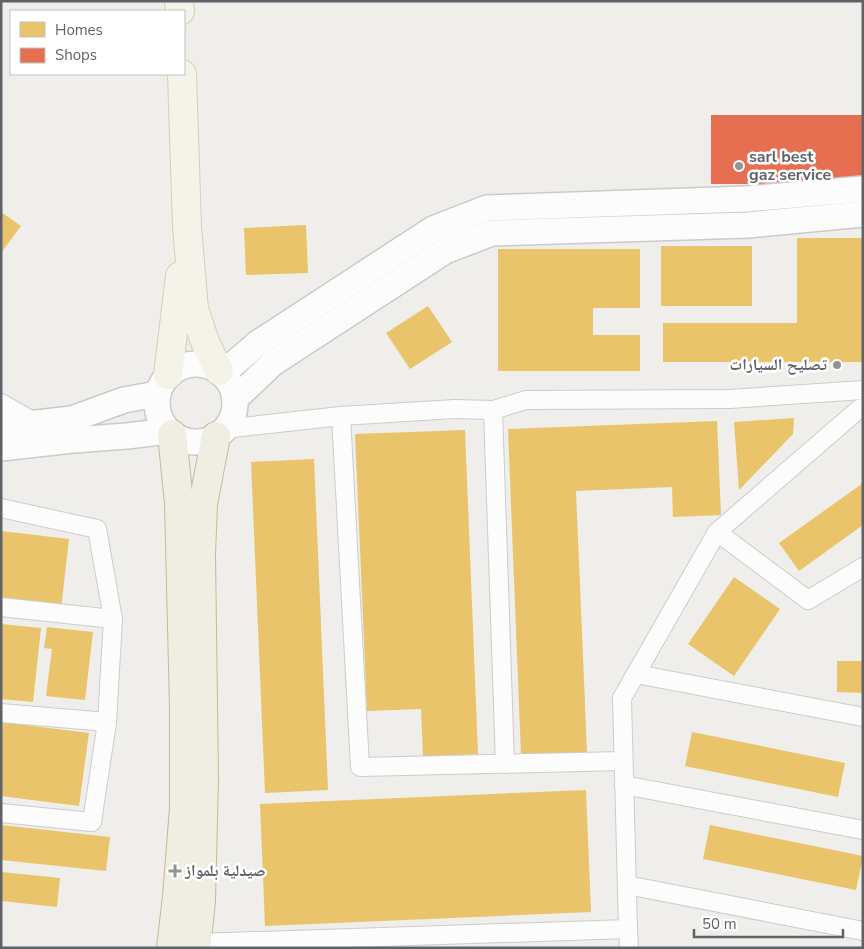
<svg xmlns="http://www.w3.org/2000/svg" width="864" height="949" font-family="'Nunito Sans','Noto Naskh Arabic',sans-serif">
  <rect width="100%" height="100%" fill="#efeeea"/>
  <g fill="#e9c46a">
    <polygon points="1,212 21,226 1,253"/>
    <polygon points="306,225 308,273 246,275 244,228"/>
    <polygon points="797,238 863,238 863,362 663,362 663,323 797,323"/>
    <rect x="661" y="246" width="91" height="60"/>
    <polygon points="498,249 640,249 640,308 593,308 593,335 640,335 640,371 498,371"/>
    <polygon points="428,306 452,342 410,369 386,333"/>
    <polygon points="794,418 793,434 739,490 734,422"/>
    <polygon points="717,421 721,515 673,517 672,487 576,491 587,752 521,755 508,429"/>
    <polygon points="465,430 478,754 423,757 421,709 367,711 355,434"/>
    <polygon points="314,459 328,790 265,793 251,462"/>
    <polygon points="863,483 863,525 799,571 779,543"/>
    <polygon points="1,531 69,539 61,609 1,602"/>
    <polygon points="734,577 780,609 734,676 688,644"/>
    <polygon points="1,624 41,628 33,702 1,699"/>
    <polygon points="47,627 93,632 85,700 46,696 52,649 44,648"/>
    <polygon points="837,661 863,661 863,693 837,692"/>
    <polygon points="1,722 89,733 79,806 1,796"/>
    <polygon points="692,732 845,763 838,797 685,766"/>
    <polygon points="586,790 591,912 265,926 260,804"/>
    <polygon points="1,825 110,837 106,871 1,860"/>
    <polygon points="710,825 863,856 856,890 703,859"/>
    <polygon points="1,872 60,878 57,907 1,901"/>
  </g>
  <rect fill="#e76f51" x="711" y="115" width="152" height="69"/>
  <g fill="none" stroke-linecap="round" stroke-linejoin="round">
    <defs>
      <g id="street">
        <polyline points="1,403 36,423"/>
        <polyline points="493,410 505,764"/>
        <polyline points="341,416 360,767 623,761"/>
        <polyline points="224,429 341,416 455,409 493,410 526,400 729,399 863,390"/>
        <polyline points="1,508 97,529 113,619 107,722 92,822 1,813"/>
        <polyline points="717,532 808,600 863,567"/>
        <polyline points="1,607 113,619"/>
        <polyline points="636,674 863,717"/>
        <polyline points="1,713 107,722"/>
        <polyline points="624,785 863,830"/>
        <polyline points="627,885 863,931"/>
        <polyline points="197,943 628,929"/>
        <polyline points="629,948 628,929 622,698 717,532 859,409 863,408"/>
      </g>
      <g id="secondary">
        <circle cx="196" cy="403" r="39"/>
        <polyline points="222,374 258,343 433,229 487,208 746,199 863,189"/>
        <polyline points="235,399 273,363 445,251 492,233 748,225 863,214"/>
        <polyline points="1,427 72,419 124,400 157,394"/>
        <polyline points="1,448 73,440 127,436 169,431"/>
      </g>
      <g id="primary">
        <polyline points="179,1 180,11"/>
        <polyline points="182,74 187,227 194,309 205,342 219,371"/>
        <polyline points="168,375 180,276"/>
      </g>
      <g id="highway">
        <polyline points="171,948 177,897 184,808 184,708 179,503 172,434"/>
        <polyline points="196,948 201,901 204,779 201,554 203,504 216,436"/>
      </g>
    </defs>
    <use href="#street" stroke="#cbcccc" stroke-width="20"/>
    <use href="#secondary" stroke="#cacacb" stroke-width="28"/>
    <use href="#primary" stroke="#d7ceb8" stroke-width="30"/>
    <use href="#highway" stroke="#c8b996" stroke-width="30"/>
    <use href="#street" stroke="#fdfcfc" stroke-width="18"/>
    <use href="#secondary" stroke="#fdfcfc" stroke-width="25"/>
    <use href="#primary" stroke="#f4f2e9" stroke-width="28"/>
    <use href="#highway" stroke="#f0ede3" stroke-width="28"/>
  </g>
  <g fill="#919496" stroke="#fff" stroke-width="2">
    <circle cx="739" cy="166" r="5"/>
    <circle cx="837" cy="365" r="5"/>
    <path d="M172.5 863.5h5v5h5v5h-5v5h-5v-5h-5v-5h5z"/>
  </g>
  <g text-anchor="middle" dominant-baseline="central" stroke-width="5" stroke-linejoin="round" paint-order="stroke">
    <g font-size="16" font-weight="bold" fill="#5f6368" stroke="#fff" text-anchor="start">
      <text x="749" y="157">sarl best<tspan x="749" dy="18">gaz service</tspan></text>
      <text x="827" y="365" text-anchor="end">تصليح السيارات</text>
      <text x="185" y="871">صيدلية بلمواز</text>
    </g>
  </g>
  <rect width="864" height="949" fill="none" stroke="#5f6368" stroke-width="5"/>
  <rect x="10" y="10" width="175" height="65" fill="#ffffff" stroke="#bfc1c3"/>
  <rect x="20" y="22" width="25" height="15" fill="#e9c46a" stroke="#bfc1c3"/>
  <text x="55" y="35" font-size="15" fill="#5f6368">Homes</text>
  <rect x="20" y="48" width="25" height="15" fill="#e76f51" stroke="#bfc1c3"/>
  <text x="55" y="60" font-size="15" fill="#5f6368">Shops</text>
  <path d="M694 929v8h149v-8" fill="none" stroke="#5f6368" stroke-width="2.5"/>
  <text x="702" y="929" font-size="15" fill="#5f6368" stroke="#ffffff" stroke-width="4" paint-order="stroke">50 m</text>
</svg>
